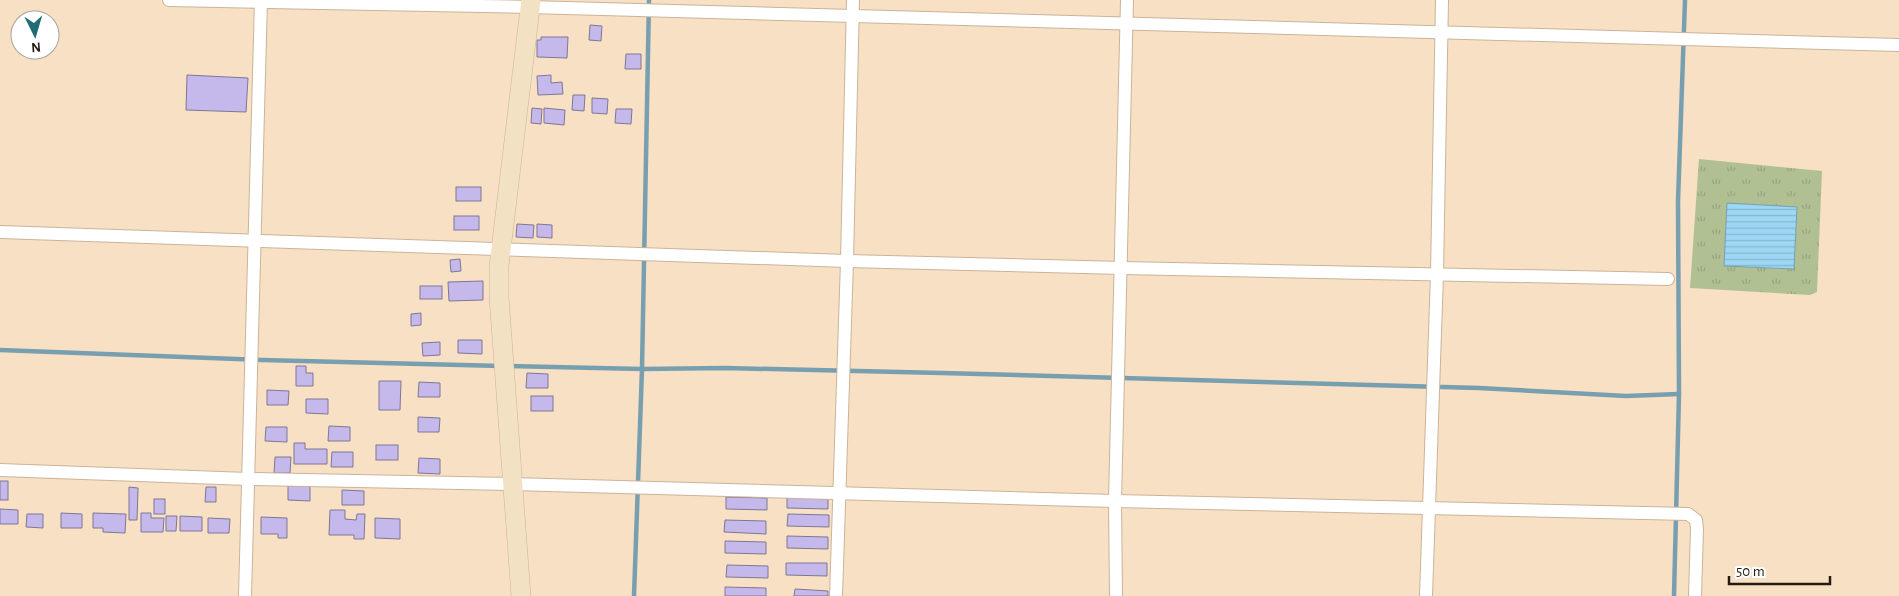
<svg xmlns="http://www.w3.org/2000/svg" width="1899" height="596" font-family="'Alegreya Sans',sans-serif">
  <defs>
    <pattern id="grass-tufts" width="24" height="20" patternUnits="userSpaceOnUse" patternTransform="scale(1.25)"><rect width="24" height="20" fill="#b0c092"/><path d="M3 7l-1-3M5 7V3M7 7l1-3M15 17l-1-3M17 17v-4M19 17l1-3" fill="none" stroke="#97a47d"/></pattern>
    <pattern id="water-rules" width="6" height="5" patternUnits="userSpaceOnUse" patternTransform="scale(1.25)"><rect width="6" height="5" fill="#9cd7f3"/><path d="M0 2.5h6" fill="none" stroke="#86b8cf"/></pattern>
  </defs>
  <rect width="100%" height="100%" fill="#f7e0c4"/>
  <polygon fill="url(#grass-tufts)" points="1699,159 1822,171 1817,292 1810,295 1690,288"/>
  <polygon fill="url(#water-rules)" stroke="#789fb0" points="1727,203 1797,207 1794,269 1724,266"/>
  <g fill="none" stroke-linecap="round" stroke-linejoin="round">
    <g stroke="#789fb0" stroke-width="4.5">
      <polyline points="0,350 262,360 501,366"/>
      <polyline points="508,366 642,369 725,368 942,373 1479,388 1626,396 1679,394"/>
      <polyline points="634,596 642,369 649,0"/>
      <polyline points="1674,596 1679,394 1678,201 1685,0"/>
    </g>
  </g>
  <g fill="#c5b8ea" stroke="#7e7794">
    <polygon points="590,25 602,26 601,41 589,40"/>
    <polygon points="541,37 568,37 567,58 537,57 537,40 541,40"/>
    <polygon points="626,54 641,54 641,69 625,69"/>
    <polygon points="187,75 248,78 246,112 186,110"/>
    <polygon points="551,75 551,83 562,82 563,94 538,95 537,76"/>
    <polygon points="573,95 585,95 584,111 572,110"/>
    <polygon points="592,98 608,99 607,114 592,113"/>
    <polygon points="532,108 542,109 541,124 531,123"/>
    <polygon points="544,108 565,110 564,125 544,123"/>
    <polygon points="616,109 632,109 631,124 615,123"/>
    <rect x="456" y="187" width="25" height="14"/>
    <rect x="454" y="216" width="25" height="14"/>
    <polygon points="517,224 534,225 533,238 516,237"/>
    <polygon points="537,224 552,225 552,238 537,237"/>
    <polygon points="460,259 461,271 451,272 450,260"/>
    <polygon points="483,281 483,300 449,301 448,282"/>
    <rect x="420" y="286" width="22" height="13"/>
    <polygon points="421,313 421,325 411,326 411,314"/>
    <polygon points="458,340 482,340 482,354 458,353"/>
    <polygon points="440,342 440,355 423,356 422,343"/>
    <polygon points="296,366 306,366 306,373 313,373 313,386 296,386"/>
    <polygon points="527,373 548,374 548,388 526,388"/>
    <polygon points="379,381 401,381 400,410 379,410"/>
    <polygon points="419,382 440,383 440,397 418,397"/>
    <polygon points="267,390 289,391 288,405 267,405"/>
    <rect x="531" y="396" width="22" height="15"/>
    <polygon points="306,399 328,399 328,414 306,413"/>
    <polygon points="418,417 440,418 439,432 418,432"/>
    <polygon points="329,426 350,427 350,441 328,441"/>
    <polygon points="266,427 287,427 287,442 265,441"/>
    <polygon points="294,443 305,443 305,449 327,449 327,464 294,464"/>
    <rect x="376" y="445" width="22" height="15"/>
    <polygon points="332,452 353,452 353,467 331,467"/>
    <polygon points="275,457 291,457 290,473 274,473"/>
    <polygon points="419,458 440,459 440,474 418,473"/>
    <rect x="0" y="481" width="8" height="19"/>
    <polygon points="288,485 310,486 310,501 288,500"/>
    <polygon points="129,487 138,488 137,520 129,520"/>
    <polygon points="206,487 216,487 216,502 205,502"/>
    <polygon points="342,490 364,491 364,505 342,505"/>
    <polygon points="787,496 828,497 828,509 787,508"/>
    <polygon points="726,497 767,498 767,510 726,509"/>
    <rect x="154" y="499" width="11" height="15"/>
    <polygon points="0,509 18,510 18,524 0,524"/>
    <polygon points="330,510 345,510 345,519 356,520 357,514 365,514 364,539 354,539 354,535 329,535"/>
    <polygon points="61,513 82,514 82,528 61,528"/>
    <polygon points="93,513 126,514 125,533 103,532 103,528 93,528"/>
    <polygon points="141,513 151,513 151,518 164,518 163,532 141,532"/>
    <polygon points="27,514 43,514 43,528 26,527"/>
    <polygon points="788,514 829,515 829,527 787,526"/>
    <polygon points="166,516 177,516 176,531 166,531"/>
    <polygon points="180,516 202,517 202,531 180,531"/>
    <polygon points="261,517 287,518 287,538 278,538 278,534 261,534"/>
    <polygon points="208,518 230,519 229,533 208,533"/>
    <polygon points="375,518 400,519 400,539 375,538"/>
    <polygon points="725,520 766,521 766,534 724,532"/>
    <polygon points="787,536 828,537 828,549 787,548"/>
    <polygon points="725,541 766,542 766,554 725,553"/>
    <polygon points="786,563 827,563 827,576 786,575"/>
    <polygon points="727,565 768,566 768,578 726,577"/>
    <polygon points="725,587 766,588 766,596 725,596"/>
    <polygon points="795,589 828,591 828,596 794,596"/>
  </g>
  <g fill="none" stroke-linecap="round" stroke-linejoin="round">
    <defs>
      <g id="street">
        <polyline points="169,0 530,7 1899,45"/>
        <polyline points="0,232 847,261 1122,268 1668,279"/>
        <polyline points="0,470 248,479 512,484 1115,501 1688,514 1696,520 1697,529 1695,596"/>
        <polyline points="245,596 261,0"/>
        <polyline points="836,596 847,261 853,0"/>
        <polyline points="1116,596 1115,501 1127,0"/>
        <polyline points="1426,596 1437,274 1442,0"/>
      </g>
      <polyline id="secondary" points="521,596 499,297 499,266 531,0"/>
    </defs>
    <use href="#street" stroke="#cab499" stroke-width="14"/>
    <use href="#secondary" stroke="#cab499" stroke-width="20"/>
    <use href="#street" stroke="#fff" stroke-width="12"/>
    <use href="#secondary" stroke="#f3e1c3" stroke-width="19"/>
  </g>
  <g transform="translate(35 35) rotate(175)"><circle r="24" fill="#ffffff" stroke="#a7a4a0"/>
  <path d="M0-4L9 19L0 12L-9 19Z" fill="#216c74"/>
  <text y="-8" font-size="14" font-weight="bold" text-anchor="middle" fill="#241c12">N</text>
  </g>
  <path d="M1729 576v8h101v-8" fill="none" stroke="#241c12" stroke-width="2.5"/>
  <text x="1736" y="576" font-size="15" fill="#241c12" stroke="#ffffff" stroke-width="4" paint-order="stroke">50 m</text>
</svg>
